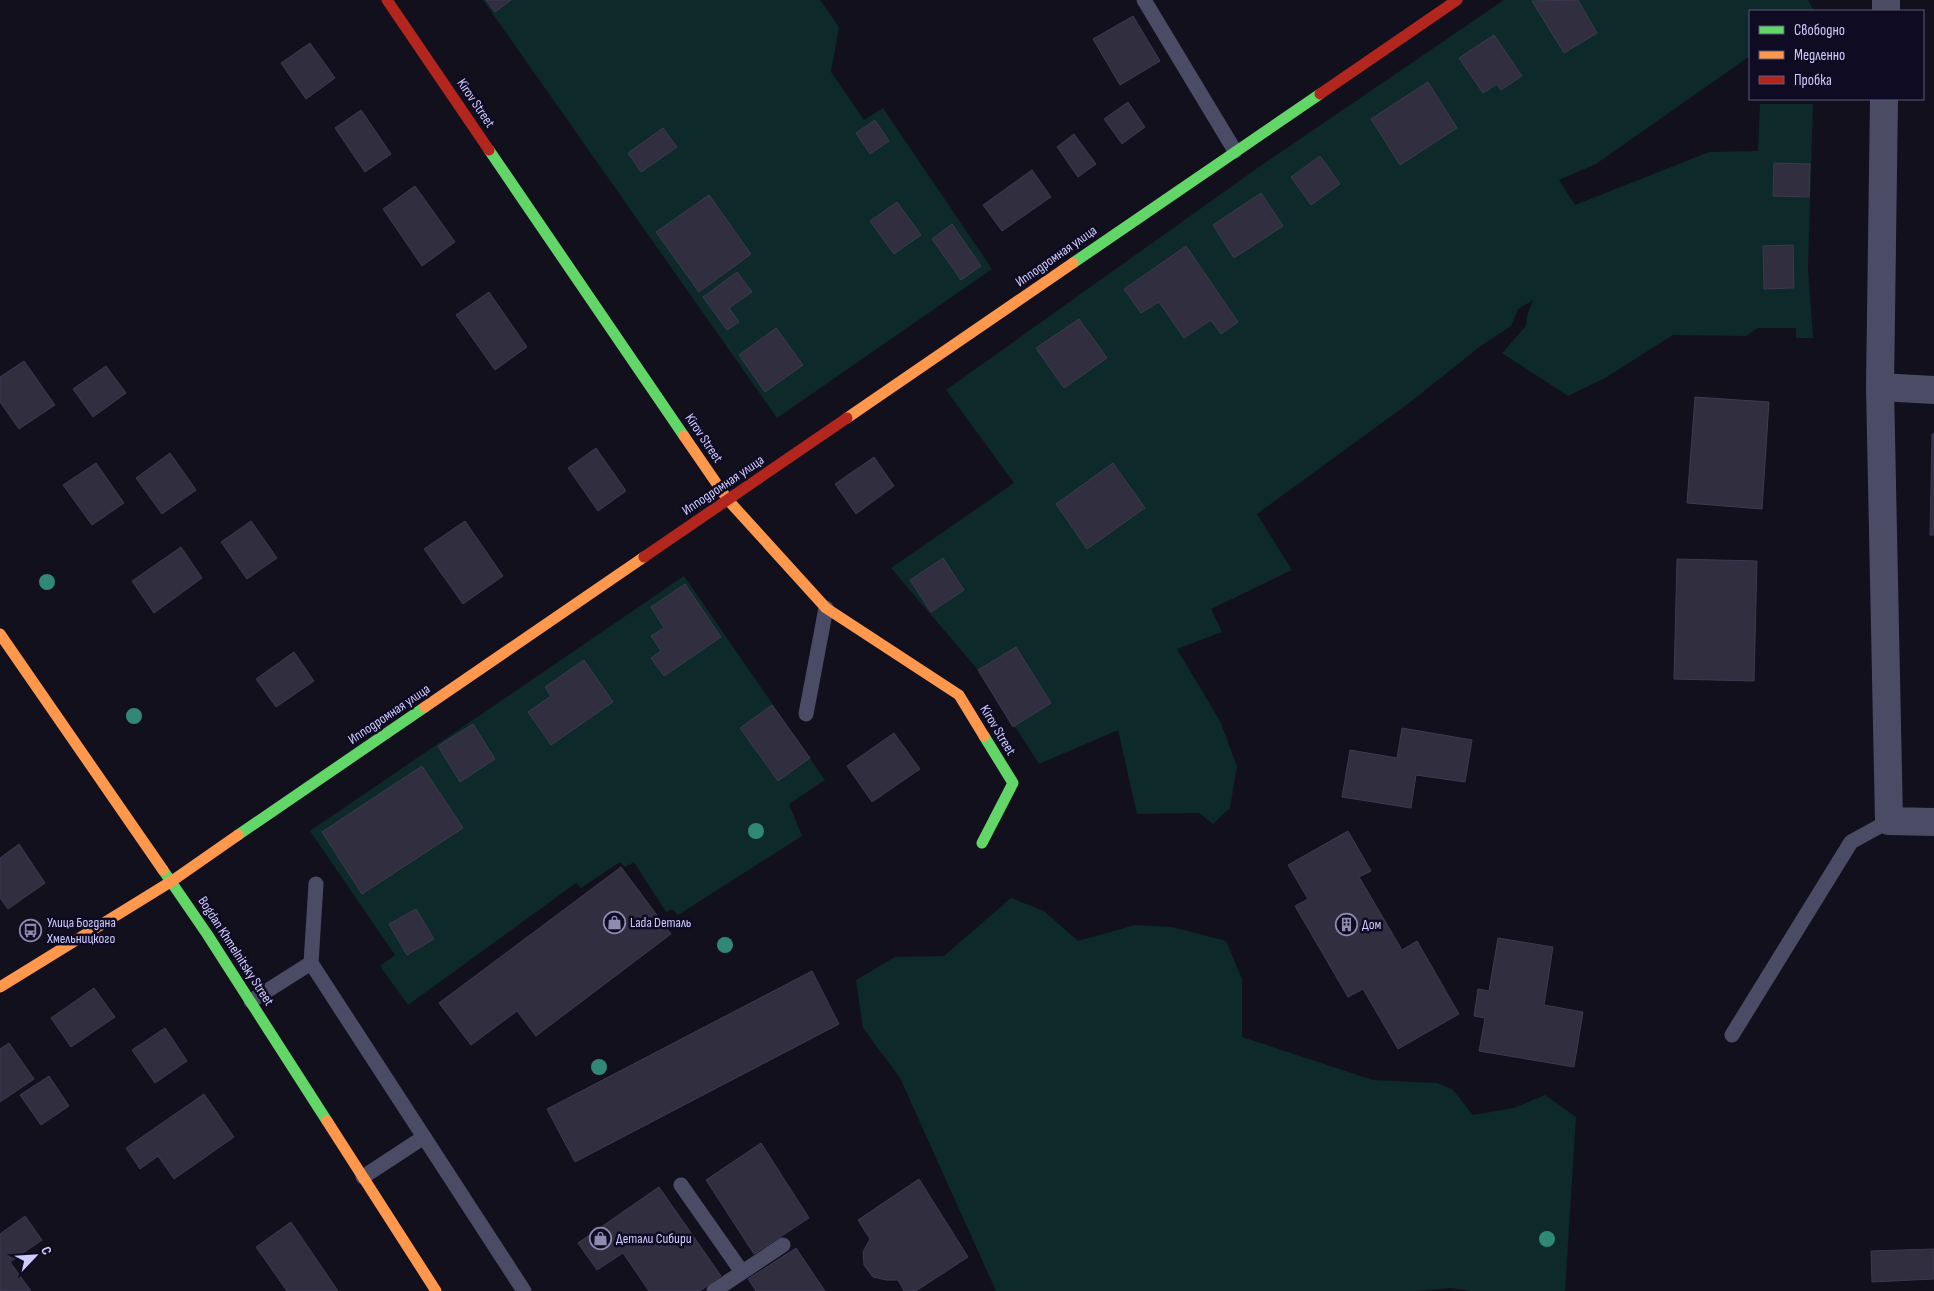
<svg xmlns="http://www.w3.org/2000/svg" width="1934" height="1291" font-family="'Sofia Sans Condensed',sans-serif">
  <rect width="100%" height="100%" fill="#12101d"/>
  <g fill="#0e2929">
    <polygon points="483,0 820,0 839,27 831,72 864,120 883,108 992,269 777,418"/>
    <polygon points="1504,0 1808,0 1814,11 1750,11 1750,56 1596,164 1559,180 1575,205 1709,152 1758,151 1760,104 1813,104 1808,268 1813,338 1796,338 1796,328 1758,328 1746,336 1673,335 1605,378 1568,396 1502,353 1526,326 1527,316 1533,300 1518,309 1511,326 1482,345 1409,403 1257,514 1292,570 1211,609 1222,632 1177,649 1220,721 1237,766 1230,808 1213,824 1199,813 1137,814 1118,730 1039,764 978,670 891,568 1014,483 946,390 1256,169"/>
    <polygon points="684,576 825,780 789,804 802,836 678,915 672,909 666,912 634,862 625,867 620,862 581,888 576,883 408,1005 380,966 395,955 310,831"/>
    <polygon points="1011,898 1044,911 1078,941 1135,925 1172,927 1226,941 1242,979 1242,1037 1373,1080 1437,1083 1452,1089 1473,1115 1514,1108 1545,1095 1576,1117 1565,1291 1471,1291 1451,1288 1418,1291 996,1291 900,1078 863,1028 856,980 895,957 944,956"/>
  </g>
  <g fill="#302e3f" stroke="#3d3952">
    <polygon points="486,0 511,0 495,12"/>
    <polygon points="1578,0 1597,33 1564,53 1532,1"/>
    <polygon points="1133,16 1160,61 1120,85 1093,39"/>
    <polygon points="1494,35 1522,76 1501,90 1497,84 1483,93 1459,58"/>
    <polygon points="310,43 335,78 306,99 281,63"/>
    <polygon points="1428,82 1457,128 1400,165 1371,119"/>
    <polygon points="1128,102 1145,127 1122,144 1104,119"/>
    <polygon points="361,110 391,154 365,172 335,128"/>
    <polygon points="875,120 889,141 870,154 856,133"/>
    <polygon points="663,128 677,147 641,172 628,153"/>
    <polygon points="1074,134 1096,164 1078,177 1057,147"/>
    <polygon points="1320,156 1340,184 1311,205 1291,177"/>
    <polygon points="1774,163 1810,164 1809,197 1773,196"/>
    <polygon points="1032,170 1051,197 1002,231 983,205"/>
    <polygon points="415,186 455,242 422,266 383,209"/>
    <polygon points="1261,193 1283,226 1234,258 1213,225"/>
    <polygon points="709,195 751,254 699,292 656,232"/>
    <polygon points="897,202 921,235 894,254 870,221"/>
    <polygon points="952,224 981,266 961,280 932,239"/>
    <polygon points="1793,245 1794,288 1764,289 1763,246"/>
    <polygon points="1186,246 1238,322 1221,334 1211,320 1184,338 1159,302 1141,313 1124,289"/>
    <polygon points="737,272 752,292 729,308 739,322 727,330 703,297"/>
    <polygon points="489,292 527,347 495,370 456,315"/>
    <polygon points="1079,319 1107,358 1064,388 1036,348"/>
    <polygon points="776,328 803,365 765,392 739,355"/>
    <polygon points="24,361 55,405 19,429 0,402 0,377"/>
    <polygon points="106,366 126,393 93,417 73,389"/>
    <polygon points="1695,397 1769,402 1762,509 1687,503"/>
    <polygon points="1932,434 1934,434 1934,535 1930,535"/>
    <polygon points="596,448 626,491 598,511 568,468"/>
    <polygon points="170,453 196,490 162,514 136,478"/>
    <polygon points="874,457 894,486 856,514 835,484"/>
    <polygon points="96,463 124,503 92,525 63,485"/>
    <polygon points="1113,463 1145,508 1087,549 1056,504"/>
    <polygon points="251,521 277,558 247,579 221,542"/>
    <polygon points="465,521 503,576 463,604 424,549"/>
    <polygon points="181,547 202,578 154,613 132,581"/>
    <polygon points="943,558 964,590 931,612 910,580"/>
    <polygon points="1677,559 1757,561 1754,681 1674,679"/>
    <polygon points="685,584 721,637 664,676 651,658 661,651 651,636 664,628 651,607"/>
    <polygon points="1016,647 1051,703 1013,727 978,670"/>
    <polygon points="294,652 314,681 276,707 256,679"/>
    <polygon points="584,660 613,702 551,745 528,712 551,696 545,687"/>
    <polygon points="772,705 810,758 778,781 740,728"/>
    <polygon points="473,724 495,759 460,782 438,746"/>
    <polygon points="1402,728 1472,740 1465,782 1416,775 1411,808 1342,797 1350,750 1397,758"/>
    <polygon points="894,733 920,769 872,802 847,766"/>
    <polygon points="422,766 463,828 362,894 322,832"/>
    <polygon points="1348,831 1371,871 1359,877 1402,950 1417,941 1459,1014 1398,1049 1363,989 1348,997 1295,906 1308,899 1288,865"/>
    <polygon points="19,844 45,883 8,909 0,898 0,858"/>
    <polygon points="621,867 671,934 536,1036 517,1011 471,1045 439,1003"/>
    <polygon points="416,909 434,939 407,955 389,924"/>
    <polygon points="1498,938 1553,947 1544,1005 1583,1012 1574,1067 1479,1051 1485,1018 1474,1016 1478,989 1489,991"/>
    <polygon points="812,971 839,1024 575,1162 547,1109"/>
    <polygon points="94,988 115,1017 71,1047 51,1018"/>
    <polygon points="165,1028 187,1061 155,1083 132,1050"/>
    <polygon points="9,1043 34,1079 0,1102 0,1049"/>
    <polygon points="49,1076 69,1106 41,1125 20,1095"/>
    <polygon points="204,1094 234,1137 174,1179 158,1156 140,1169 126,1148"/>
    <polygon points="761,1143 809,1218 754,1254 706,1180"/>
    <polygon points="919,1179 968,1257 916,1291 904,1291 898,1280 886,1280 873,1277 864,1265 863,1252 870,1239 858,1220"/>
    <polygon points="659,1187 721,1276 700,1291 649,1291 623,1253 597,1270 578,1243"/>
    <polygon points="25,1216 42,1240 10,1262 31,1291 0,1291 0,1234"/>
    <polygon points="291,1222 338,1291 287,1291 256,1247"/>
    <polygon points="796,1248 825,1291 756,1291 748,1279"/>
    <polygon points="1934,1249 1934,1279 1872,1282 1871,1251"/>
  </g>
  <g fill="none" stroke-linecap="round" stroke-linejoin="round">
    <g stroke="#4b4b66" stroke-width="15">
      <polyline points="1144,0 1235,151"/>
      <polyline points="806,714 826,608"/>
      <polyline points="311,963 316,884"/>
      <polyline points="251,1001 311,963 524,1291"/>
      <polyline points="1732,1035 1851,842 1889,821"/>
      <polyline points="363,1177 424,1137"/>
      <polyline points="681,1185 742,1272"/>
      <polyline points="714,1291 783,1245"/>
    </g>
    <g stroke="#4b4b66" stroke-width="28">
      <polyline points="1886,11 1886,0"/>
      <polyline points="1884,99 1880,387 1889,821 1934,822"/>
      <polyline points="1880,387 1934,390"/>
    </g>
    <g stroke="#63d668" stroke-width="11">
      <polyline points="489,150 684,436"/>
      <polyline points="1073,263 1320,94"/>
      <polyline points="238,835 425,707"/>
      <polyline points="982,843 1013,783 984,736"/>
      <polyline points="163,870 207,934 327,1121"/>
    </g>
    <g stroke="#ff974d" stroke-width="11">
      <polyline points="847,418 1073,263"/>
      <polyline points="684,436 728,500 826,608 959,695 984,736"/>
      <polyline points="0,634 163,870"/>
      <polyline points="425,707 644,557"/>
      <polyline points="0,987 172,881 238,835"/>
      <polyline points="327,1121 436,1291"/>
    </g>
    <g stroke="#b3261e" stroke-width="11">
      <polyline points="387,0 489,150"/>
      <polyline points="1320,94 1457,0"/>
      <polyline points="644,557 847,418"/>
    </g>
  </g>
  <g fill="#328876">
    <circle cx="47" cy="582" r="8"/>
    <circle cx="134" cy="716" r="8"/>
    <circle cx="756" cy="831" r="8"/>
    <circle cx="725" cy="945" r="8"/>
    <circle cx="599" cy="1067" r="8"/>
    <circle cx="1547" cy="1239" r="8"/>
  </g>
  <defs>
    <symbol id="shop-ring" viewBox="-11 -11 22 22"><circle r="9.5" fill="#0e0b22" stroke="#8e8ab0" stroke-width="1.5"/><path d="M-5-2.5h2.3a2.7 3.5 0 0 1 5.4 0H5L5.5 6h-11ZM-1.5-2.5h3a1.5 2.3 0 0 0-3 0Z" fill="#8e8ab0"/></symbol>
    <symbol id="building-ring" viewBox="-11 -11 22 22"><circle r="9.5" fill="#0e0b22" stroke="#8e8ab0" stroke-width="1.5"/><path d="M-4-6H4V6H1V3H-1V6H-4ZM-2.5-4.3h1.7v1.8h-1.7ZM.8-4.3h1.7v1.8H.8ZM-2.5-1h1.7V.8h-1.7ZM.8-1h1.7V.8H.8Z" fill="#8e8ab0"/></symbol>
    <symbol id="bus-ring" viewBox="-11 -11 22 22"><circle r="9.5" fill="#0e0b22" stroke="#8e8ab0" stroke-width="1.5"/><path d="M-5-6H5V4H4V6H2V4H-2V6H-4V4H-5ZM-3.5-4V0h7V-4ZM-3.5 1.2v1.5H-2V1.2ZM2 1.2v1.5H3.5V1.2Z" fill="#8e8ab0"/></symbol>
  </defs>
  <g fill-rule="evenodd">
    <use href="#shop-ring" x="602" y="910" width="25" height="25"/>
    <use href="#building-ring" x="1334" y="912" width="25" height="25"/>
    <use href="#bus-ring" x="18" y="918" width="25" height="25"/>
    <use href="#shop-ring" x="588" y="1226" width="25" height="25"/>
  </g>
  <g text-anchor="middle" dominant-baseline="central" stroke-width="5" stroke-linejoin="round" paint-order="stroke">
    <g font-size="14" fill="#d0ccff" stroke="#0e0b22">
      <text transform="translate(476 103) rotate(56)">Kirov Street</text>
      <text transform="translate(1056 256) rotate(-35)">Ипподромная улица</text>
      <text transform="translate(704 438) rotate(56)">Kirov Street</text>
      <text transform="translate(723 485) rotate(-34)">Ипподромная улица</text>
      <text transform="translate(389 714) rotate(-34)">Ипподромная улица</text>
      <text transform="translate(998 730) rotate(59)">Kirov Street</text>
      <text transform="translate(236 951) rotate(57)">Bogdan Khmelnitsky Street</text>
    </g>
    <g font-size="14" fill="#d0ccff" stroke="#0e0b22" text-anchor="start">
      <text x="47" y="922">Улица Богдана<tspan x="47" dy="16">Хмельницкого</tspan></text>
      <text x="630" y="922">Lada Dеталь</text>
      <text x="1362" y="924">Дом</text>
      <text x="616" y="1238">Детали Сибири</text>
    </g>
  </g>
  <rect x="1749" y="10" width="175" height="90" fill="#0e0b22" stroke="#5c587a"/>
  <rect x="1759" y="26" width="25" height="8" fill="#63d668" stroke="#5c587a"/>
  <text x="1794" y="35" font-size="15" fill="#d0ccff">Свободно</text>
  <rect x="1759" y="51" width="25" height="8" fill="#ff974d" stroke="#5c587a"/>
  <text x="1794" y="60" font-size="15" fill="#d0ccff">Медленно</text>
  <rect x="1759" y="76" width="25" height="8" fill="#b3261e" stroke="#5c587a"/>
  <text x="1794" y="85" font-size="15" fill="#d0ccff">Пробка</text>
  <g transform="translate(35 1256) rotate(65)" stroke="#0e0b22" stroke-width="4" paint-order="stroke">
  <path d="M0-4L9 19L0 12L-9 19Z" fill="#d0ccff"/>
  <text y="-8" font-size="14" font-weight="bold" text-anchor="middle" fill="#d0ccff">С</text>
  </g>
</svg>
